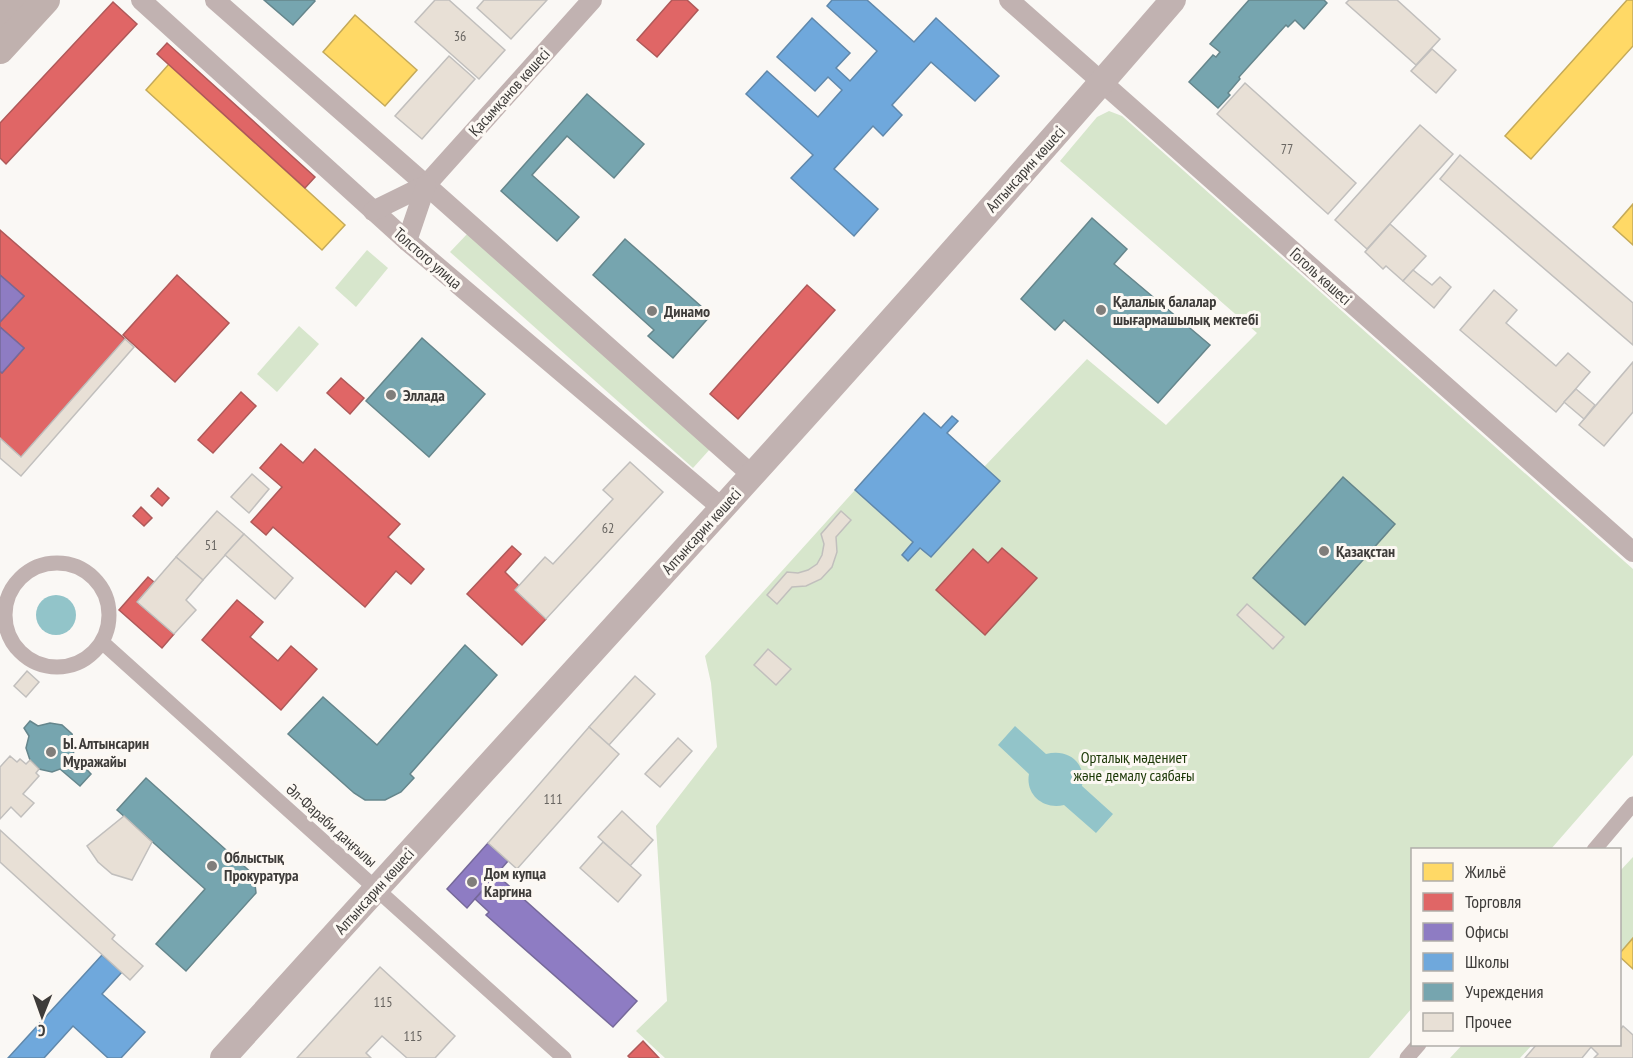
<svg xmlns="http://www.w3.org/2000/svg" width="1633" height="1058" font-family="'PT Sans Narrow',sans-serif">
  <rect width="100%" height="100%" fill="#faf8f5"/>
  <g fill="#d7e6cc">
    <polygon points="1109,111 1122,116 1633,569 1633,755 1551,849 1412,850 1412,1008 1369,1058 665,1058 636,1031 667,1001 656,826 717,747 711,683 705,656 855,490 913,542 902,555 908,561 920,548 931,557 1000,481 984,467 1087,359 1166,425 1257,333 1060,161 1097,117"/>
    <polygon points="469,232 711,448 693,468 450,252"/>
    <polygon points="367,250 388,268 356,307 335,288"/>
    <polygon points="299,326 319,344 277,392 257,374"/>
    <polygon points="1633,857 1633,940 1620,955 1620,871"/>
    <polygon points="1462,1045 1462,1044 1532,1045 1520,1058 1450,1058"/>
  </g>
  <g fill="#92c4c9">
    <circle cx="56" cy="615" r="20"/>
    <path d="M1015,726L1046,754C1068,748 1087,763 1082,786L1113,814L1096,833L1064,805C1044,810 1025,795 1029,774L998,745Z"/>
  </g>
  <g fill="#ffd966" stroke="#c5aa59" stroke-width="1.5">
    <polygon points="1627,0 1633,0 1633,46 1531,159 1505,136"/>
    <polygon points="355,15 417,70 385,106 323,52"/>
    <polygon points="169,64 345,225 322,250 146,90"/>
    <polygon points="1633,204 1633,245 1613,227"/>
    <polygon points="1633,938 1633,969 1620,957 1620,953"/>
  </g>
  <g fill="#e06666" stroke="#af5959" stroke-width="1.5">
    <polygon points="672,0 687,0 698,10 657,57 637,40"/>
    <polygon points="113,2 137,24 6,164 0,158 0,123"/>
    <polygon points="167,43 315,177 305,188 157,54"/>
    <polygon points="0,230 125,339 21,457 0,438 0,371 2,373 24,348 0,327 0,322 24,296 0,275"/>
    <polygon points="177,275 229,323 175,382 123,335"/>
    <polygon points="807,285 835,310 738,419 710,394"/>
    <polygon points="341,378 364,398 350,414 327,393"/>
    <polygon points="241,392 256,406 213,453 198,440"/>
    <polygon points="281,444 303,463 315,449 400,524 388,537 424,569 411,584 396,571 365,607 273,527 266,535 251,522 282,487 260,468"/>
    <polygon points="158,488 169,498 162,506 151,496"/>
    <polygon points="141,507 152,518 144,526 133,516"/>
    <polygon points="512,546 521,554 505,572 519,586 515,590 546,619 522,645 467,594"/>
    <polygon points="1002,548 1037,578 985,635 936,590 973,549 988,563"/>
    <polygon points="148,577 154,582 137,602 174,634 162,648 119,610"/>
    <polygon points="237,600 263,622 250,637 278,661 291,646 317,669 281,710 202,640"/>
    <polygon points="643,1041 659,1058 630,1058 628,1056"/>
  </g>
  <g fill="#8e7cc3" stroke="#76699a" stroke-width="1.5">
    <polygon points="0,275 24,296 0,322"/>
    <polygon points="0,327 24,348 2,373 0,371"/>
    <polygon points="488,843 508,861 467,908 447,889"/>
    <polygon points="497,875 637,1001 613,1027 486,915 489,912 475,899"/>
  </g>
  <g fill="#6fa8dc" stroke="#6088ab" stroke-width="1.5">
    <polygon points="832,0 867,0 914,42 936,18 999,76 975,101 931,62 892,105 902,115 883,136 873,126 834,169 878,209 854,236 791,178 813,155 746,94 767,71 818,117 842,90 828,77 815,91 777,57 812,18 850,53 836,68 850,81 877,51 827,6"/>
    <polygon points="924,413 941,428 952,416 958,421 947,433 1000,481 931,557 920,548 908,561 902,555 913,542 855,490"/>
    <polygon points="102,955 122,972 102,994 145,1032 121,1058 108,1058 73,1026 44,1058 8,1058"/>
  </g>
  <g fill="#76a5af" stroke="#65868c" stroke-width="1.5">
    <polygon points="264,0 314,0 315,1 293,25"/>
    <polygon points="1249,0 1324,0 1327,3 1304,29 1295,20 1288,27 1286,25 1239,77 1240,79 1228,93 1230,95 1218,108 1189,82 1213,55 1216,57 1220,52 1210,44"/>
    <polygon points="587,94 644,144 614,178 567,136 532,175 579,217 557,241 501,191"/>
    <polygon points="1092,218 1127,249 1114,264 1210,345 1158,403 1064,320 1055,330 1021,299"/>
    <polygon points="625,239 711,315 673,358 648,336 654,330 593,275"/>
    <polygon points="422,338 485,394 429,457 366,401"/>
    <polygon points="1343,477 1395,524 1305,625 1253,578"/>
    <polygon points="465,645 497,675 410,774 414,778 401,792 385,800 365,800 354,793 288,734 323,697 377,745"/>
    <polygon points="30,721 38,726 50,723 62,725 72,734 75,746 73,755 91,774 80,786 60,769 52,772 39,769 30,760 26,748 29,736 24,728"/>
    <polygon points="146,778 254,875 256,893 186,971 156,944 205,889 117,810"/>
  </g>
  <g fill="#e8e0d6" stroke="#c1bfbd" stroke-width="1.5">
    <polygon points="435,0 449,0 505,50 479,79 415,22"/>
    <polygon points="484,0 547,0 511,39 477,8"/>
    <polygon points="1349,0 1397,0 1440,39 1416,65 1346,3"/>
    <polygon points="1432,49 1456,70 1436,93 1411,71"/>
    <polygon points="449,56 475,79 422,139 395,116"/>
    <polygon points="1245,83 1356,183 1328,214 1217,114"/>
    <polygon points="1420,125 1453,154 1367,249 1335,220"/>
    <polygon points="1460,155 1633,303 1633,345 1440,179"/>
    <polygon points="1390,224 1426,256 1403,281 1386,266 1383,269 1365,252"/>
    <polygon points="1413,270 1432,285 1440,277 1451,287 1434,308 1403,281"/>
    <polygon points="1494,290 1517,310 1506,323 1556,366 1568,353 1590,372 1556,412 1460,330"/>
    <polygon points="125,339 134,347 21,476 0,458 0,438 21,457"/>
    <polygon points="1633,362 1633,412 1604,446 1579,425"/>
    <polygon points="1576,389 1595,405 1584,419 1564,402"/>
    <polygon points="630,462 663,492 546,619 515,590 545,557 553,564 613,499 603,490"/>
    <polygon points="252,474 269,489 249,513 231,497"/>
    <polygon points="217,511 244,534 203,580 176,557"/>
    <polygon points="841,511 851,520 836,537 837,552 832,567 821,579 806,586 792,587 777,604 767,595 787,572 798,573 808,570 817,564 822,555 824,544 821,534"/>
    <polygon points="244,534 293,578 275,599 225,555"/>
    <polygon points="176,557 203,580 186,600 196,610 174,634 137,602"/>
    <polygon points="1247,604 1284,637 1273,649 1237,615"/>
    <polygon points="768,649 791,669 776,685 754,665"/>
    <polygon points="27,671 39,682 26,697 14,686"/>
    <polygon points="635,676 655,694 609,745 589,727"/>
    <polygon points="589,727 619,754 517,869 488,843"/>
    <polygon points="678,738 692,751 660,787 645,774"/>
    <polygon points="10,756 17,762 20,759 26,764 30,760 39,769 36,773 39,776 23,794 34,803 21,817 11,807 0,819 0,767"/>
    <polygon points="622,811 653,840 630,866 598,837"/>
    <polygon points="124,816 152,842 132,880 112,874 98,862 87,846"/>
    <polygon points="0,830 115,935 112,939 143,966 130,980 0,862"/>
    <polygon points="603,842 641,875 618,902 580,868"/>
    <polygon points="380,967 455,1036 435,1058 407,1058 382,1036 366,1053 371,1058 297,1058"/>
    <polygon points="1623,1026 1633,1035 1633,1058 1594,1058 1598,1054 1591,1047 1582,1058 1525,1058 1537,1044 1620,1044 1620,1030"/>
  </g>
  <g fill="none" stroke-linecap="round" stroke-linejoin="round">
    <g stroke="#c1b2b1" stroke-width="15">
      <circle cx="57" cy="615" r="52"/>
      <polyline points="102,642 564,1058"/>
      <polyline points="1594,850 1633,804"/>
      <polyline points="1407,1058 1419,1044"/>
    </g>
    <g stroke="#c1b2b1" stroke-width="20">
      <polyline points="141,0 407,241 722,508"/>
      <polyline points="215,0 426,185 752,475"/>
      <polyline points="1009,0 1633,552"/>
      <polyline points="373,211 426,185 592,0"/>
      <polyline points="407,241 426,185"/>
    </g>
    <path stroke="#c1b2b1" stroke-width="26" d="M223,1058C541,706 863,359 1173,0"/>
    <g stroke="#c0b1ae" stroke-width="28">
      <polyline points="0,17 16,0"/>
      <polyline points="0,50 46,0"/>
    </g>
  </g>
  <g fill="#807e7b" stroke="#fcf8f3" stroke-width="2">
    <circle cx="1101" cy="310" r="6"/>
    <circle cx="652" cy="311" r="6"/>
    <circle cx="391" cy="395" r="6"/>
    <circle cx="1324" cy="551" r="6"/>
    <circle cx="51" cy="752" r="6"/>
    <circle cx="212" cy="866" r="6"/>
    <circle cx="472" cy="882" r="6"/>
  </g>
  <g text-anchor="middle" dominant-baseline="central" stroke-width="6" stroke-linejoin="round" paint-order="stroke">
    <g font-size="14" fill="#686561">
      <text x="460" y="36">36</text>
      <text x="1287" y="149">77</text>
      <text x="608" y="528">62</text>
      <text x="211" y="545">51</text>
      <text x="553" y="799">111</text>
      <text x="383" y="1002">115</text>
      <text x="413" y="1036">115</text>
    </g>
    <g font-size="16" fill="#3e3c3a" stroke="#fcf8f3">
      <text transform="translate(509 92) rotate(-48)">Қасымқанов көшесі</text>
      <text transform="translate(1025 169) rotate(-48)">Алтынсарин көшесі</text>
      <text transform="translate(428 258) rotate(41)">Толстого улица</text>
      <text transform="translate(1321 276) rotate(42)">Гоголь көшесі</text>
      <text transform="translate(701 531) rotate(-48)">Алтынсарин көшесі</text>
      <text transform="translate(332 825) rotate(42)">Әл-Фараби даңғылы</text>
      <text transform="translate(374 891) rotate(-48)">Алтынсарин көшесі</text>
    </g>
    <g font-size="16" font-weight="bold" fill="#3e3c3a" stroke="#fcf8f3" text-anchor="start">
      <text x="1113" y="301">Қалалық балалар<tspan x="1113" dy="18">шығармашылық мектебі</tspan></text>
      <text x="664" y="311">Динамо</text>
      <text x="403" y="395">Эллада</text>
      <text x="1336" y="551">Қазақстан</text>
      <text x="63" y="743">Ы. Алтынсарин<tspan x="63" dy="18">Мұражайы</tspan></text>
      <text x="224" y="857">Облыстық<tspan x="224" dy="18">Прокуратура</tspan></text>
      <text x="484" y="873">Дом купца<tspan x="484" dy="18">Каргина</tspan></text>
    </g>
    <g font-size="16" fill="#1b3806" stroke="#fcf8f3">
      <text x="1134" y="757">Орталық мәдениет<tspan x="1134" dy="18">және демалу саябағы</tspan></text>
    </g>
  </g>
  <rect x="1411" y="848" width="210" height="198" fill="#fcf8f3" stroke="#b0ada9" stroke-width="1.5"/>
  <rect x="1423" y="863" width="30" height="18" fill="#ffd966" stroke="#b0ada9" stroke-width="1.5"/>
  <text x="1465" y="878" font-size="18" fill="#3e3c3a">Жильё</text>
  <rect x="1423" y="893" width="30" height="18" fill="#e06666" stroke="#b0ada9" stroke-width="1.5"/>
  <text x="1465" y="908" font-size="18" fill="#3e3c3a">Торговля</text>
  <rect x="1423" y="923" width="30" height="18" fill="#8e7cc3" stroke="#b0ada9" stroke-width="1.5"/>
  <text x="1465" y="938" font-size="18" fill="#3e3c3a">Офисы</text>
  <rect x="1423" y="953" width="30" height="18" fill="#6fa8dc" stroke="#b0ada9" stroke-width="1.5"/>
  <text x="1465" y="968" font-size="18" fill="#3e3c3a">Школы</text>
  <rect x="1423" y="983" width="30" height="18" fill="#76a5af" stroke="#b0ada9" stroke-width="1.5"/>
  <text x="1465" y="998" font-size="18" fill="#3e3c3a">Учреждения</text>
  <rect x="1423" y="1013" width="30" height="18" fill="#e8e0d6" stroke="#b0ada9" stroke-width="1.5"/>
  <text x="1465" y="1028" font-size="18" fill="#3e3c3a">Прочее</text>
  <g transform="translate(42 1016) rotate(181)" stroke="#fcf8f3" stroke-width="4.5" paint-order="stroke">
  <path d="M0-4.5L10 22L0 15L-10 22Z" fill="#3e3c3a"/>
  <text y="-9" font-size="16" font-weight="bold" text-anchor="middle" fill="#3e3c3a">С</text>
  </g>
</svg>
